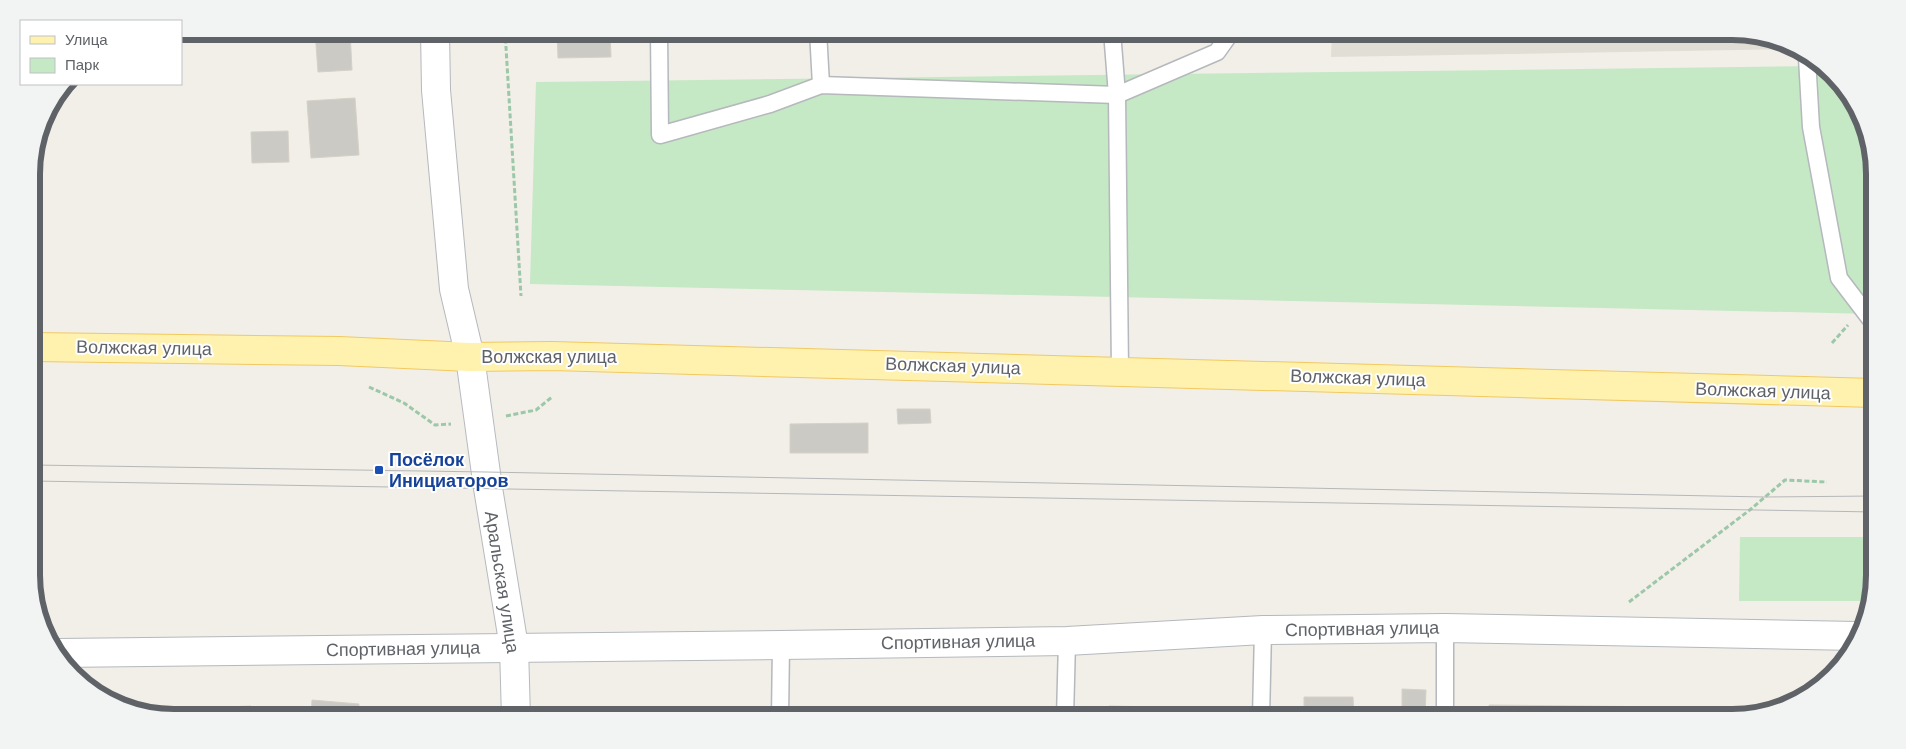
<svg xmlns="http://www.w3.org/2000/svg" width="1906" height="749" font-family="Helvetica,sans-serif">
  <rect width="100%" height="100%" fill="#f1efe8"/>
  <polygon fill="#e1ded6" points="1332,31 1732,31 1778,39 1794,49 1331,57"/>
  <g fill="#c5e8c5">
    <polygon points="1818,66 1840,80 1873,155 1874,314 530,284 536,82"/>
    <polygon points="1740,537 1875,537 1875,575 1870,601 1739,601"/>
  </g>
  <g fill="#cccac5" stroke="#d6d1c6">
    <polygon points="315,31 350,31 352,70 318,72"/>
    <polygon points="557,31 610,31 611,57 558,58"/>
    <polygon points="856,31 998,31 856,34"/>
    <polygon points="355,98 359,155 311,158 307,101"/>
    <polygon points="288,131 289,162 252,163 251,132"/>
    <polygon points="897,409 930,409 931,423 898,424"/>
    <polygon points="868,423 868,453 790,453 790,424"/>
    <polygon points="1402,689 1426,690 1425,718 1402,718"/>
    <polygon points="1304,697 1353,697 1354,718 1304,718"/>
    <polygon points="312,700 359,704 358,718 311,718"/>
    <polygon points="1489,705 1765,708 1741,717 1489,718"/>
    <polygon points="251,706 251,718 198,718 198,708"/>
    <polygon points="1109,706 1158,707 1158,718 1109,718"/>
    <polygon points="123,707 154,707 154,715 128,710"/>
  </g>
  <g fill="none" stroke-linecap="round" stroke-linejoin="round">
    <defs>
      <g id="lane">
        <polyline points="659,31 660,135 770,104 821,85 1117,95 1120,371"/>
        <polyline points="818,31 821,85"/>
        <polyline points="1112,31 1117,95 1217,52 1232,31"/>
        <polyline points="1807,58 1811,127 1839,278 1874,324"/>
        <polyline points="32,328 36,347"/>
        <polyline points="1445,628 1445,718"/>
        <polyline points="780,718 781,645"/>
        <polyline points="1065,718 1067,641"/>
        <polyline points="1261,718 1263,630"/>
      </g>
      <g id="street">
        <polyline points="435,31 436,90 454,289 470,357"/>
        <polyline points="58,653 781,645 1067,641 1263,630 1445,628 1857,636"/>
      </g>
      <polyline id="secondary" points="470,357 488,488 514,647 516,718"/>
      <polyline id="primary" points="33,347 339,351 470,357 552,356 1874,393"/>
    </defs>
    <use href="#lane" stroke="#b5b8bc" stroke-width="19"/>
    <use href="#street" stroke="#b5b8bc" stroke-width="30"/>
    <use href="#secondary" stroke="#b6babf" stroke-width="30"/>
    <use href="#primary" stroke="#f2c960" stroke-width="30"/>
    <g stroke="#9cc7a9" stroke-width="3" stroke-dasharray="5 2.5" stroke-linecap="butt">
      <polyline points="505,31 521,296"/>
      <polyline points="1832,343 1848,325"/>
      <polyline points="369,387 404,403 435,425 451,424"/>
      <polyline points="506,416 536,410 552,397"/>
      <polyline points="1629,602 1751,509 1785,480 1827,482"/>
    </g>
    <use href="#lane" stroke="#fff" stroke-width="16"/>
    <use href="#street" stroke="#fff" stroke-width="28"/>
    <use href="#secondary" stroke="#fff" stroke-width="28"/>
    <use href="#primary" stroke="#fff2af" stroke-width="28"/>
    <g stroke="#b6b7b8" stroke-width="1">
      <polyline points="33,465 486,472 1765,497 1875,496"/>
      <polyline points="33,481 1875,512"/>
    </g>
  </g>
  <rect fill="#1a4fb4" stroke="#fff" stroke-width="2" x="374" y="465" width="10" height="10" rx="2.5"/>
  <g text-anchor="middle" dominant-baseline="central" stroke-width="4" stroke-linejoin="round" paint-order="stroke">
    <g font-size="18" fill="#5f6368" stroke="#fff">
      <text transform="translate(144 348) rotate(1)">Волжская улица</text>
      <text x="549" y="357">Волжская улица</text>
      <text transform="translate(953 366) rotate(2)">Волжская улица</text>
      <text transform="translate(1358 378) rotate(2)">Волжская улица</text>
      <text transform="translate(1763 391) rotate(2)">Волжская улица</text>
      <text transform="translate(502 582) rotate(81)">Аральская улица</text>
      <text transform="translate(1362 629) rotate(-1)">Спортивная улица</text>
      <text transform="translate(958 642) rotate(-1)">Спортивная улица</text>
      <text transform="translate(403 649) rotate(-1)">Спортивная улица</text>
    </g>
    <g font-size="18" font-weight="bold" fill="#164399" stroke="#fff" text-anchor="start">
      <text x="389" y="460">Посёлок<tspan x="389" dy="21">Инициаторов</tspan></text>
    </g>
  </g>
  <path d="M0 0H1906V749H0ZM174 40H1732A134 134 0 0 1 1866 174V575A134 134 0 0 1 1732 709H174A134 134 0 0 1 40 575V174A134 134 0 0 1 174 40Z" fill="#f2f3f3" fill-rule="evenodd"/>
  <path fill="none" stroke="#5f6368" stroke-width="6" d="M174 40H1732A134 134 0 0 1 1866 174V575A134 134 0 0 1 1732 709H174A134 134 0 0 1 40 575V174A134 134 0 0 1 174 40Z"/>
  <rect x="20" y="20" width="162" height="65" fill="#ffffff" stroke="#bfc1c3"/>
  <rect x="30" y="36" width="25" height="8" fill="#fff2af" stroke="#bfc1c3"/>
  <text x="65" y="45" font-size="15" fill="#5f6368">Улица</text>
  <rect x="30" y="58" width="25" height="15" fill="#c5e8c5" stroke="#bfc1c3"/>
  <text x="65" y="70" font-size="15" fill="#5f6368">Парк</text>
</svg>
